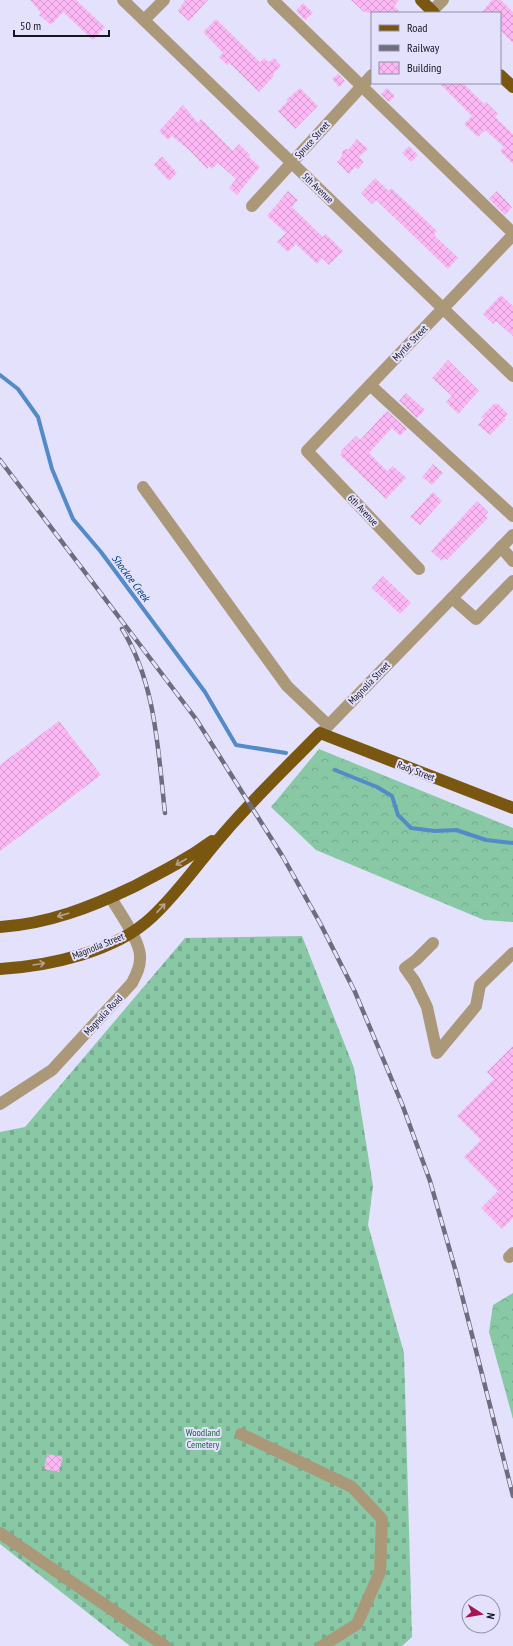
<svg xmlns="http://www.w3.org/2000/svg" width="513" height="1646" font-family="'PT Sans Narrow',sans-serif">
  <defs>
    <pattern id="forest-crowns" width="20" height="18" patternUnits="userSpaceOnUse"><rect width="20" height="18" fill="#88c8a5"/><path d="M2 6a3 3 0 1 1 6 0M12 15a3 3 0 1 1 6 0" fill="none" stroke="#75ab8e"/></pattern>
    <pattern id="cemetery-stones" width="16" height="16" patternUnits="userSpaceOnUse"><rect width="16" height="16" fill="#88c8a5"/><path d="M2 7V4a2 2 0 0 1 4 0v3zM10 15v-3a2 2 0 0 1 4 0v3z" fill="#75ab8e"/></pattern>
    <pattern id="building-cross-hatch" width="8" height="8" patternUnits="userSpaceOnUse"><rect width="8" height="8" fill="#fab7f4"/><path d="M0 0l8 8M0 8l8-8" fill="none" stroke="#d69dd1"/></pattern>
  </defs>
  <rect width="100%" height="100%" fill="#e4e1fd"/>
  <g fill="url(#forest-crowns)">
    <polygon points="319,749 513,828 513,922 484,920 316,850 271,807"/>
    <polygon points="513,1293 513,1419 489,1332 493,1305"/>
  </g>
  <polygon fill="url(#cemetery-stones)" points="302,936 354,1068 373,1186 368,1225 404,1353 412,1637 402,1646 130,1646 0,1544 0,1132 25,1127 185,938"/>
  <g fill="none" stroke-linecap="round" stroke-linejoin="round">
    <g stroke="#538bc8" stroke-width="4">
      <polyline points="0,375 18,389 38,417 52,469 73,519 101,552 205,692 236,745 286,753"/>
      <polyline points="335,770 377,787 392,796 398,815 411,828 435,831 456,830 486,840 513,843"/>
    </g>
  </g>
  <g fill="url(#building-cross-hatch)">
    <polygon points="30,0 76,0 105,27 93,40 63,12 51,25 39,15 41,13"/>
    <polygon points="185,0 208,0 189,21 178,11"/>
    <polygon points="351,0 399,0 394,6 401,13 367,13 365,11 364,12"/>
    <polygon points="492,0 501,0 513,12 513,43 500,30 500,13 481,13"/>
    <polygon points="303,3 313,13 305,20 296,11"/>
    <polygon points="216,19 260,62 264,58 269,62 274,58 281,66 273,74 274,76 259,92 229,63 227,65 219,57 223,53 203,32"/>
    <polygon points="338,74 345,81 339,87 332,79"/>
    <polygon points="439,83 463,83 484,104 486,102 498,114 495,117 513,134 513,164 500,151 504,147 485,130 478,137 464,124 472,116"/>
    <polygon points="300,88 318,106 295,129 278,111 288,101 286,100"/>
    <polygon points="387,88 395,96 389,102 381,94"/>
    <polygon points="183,105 198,123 201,119 233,151 239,144 250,155 249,157 260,167 237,195 229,188 236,179 218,163 212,169 209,166 207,169 190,151 172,136 168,140 159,131"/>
    <polygon points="357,139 368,149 359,157 364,162 358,169 355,167 349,174 337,162 342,156 342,152 345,149 349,149"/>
    <polygon points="409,146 418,155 411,162 402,153"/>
    <polygon points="162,156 177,173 169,181 154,165"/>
    <polygon points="375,178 389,191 391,188 417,212 437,231 434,235 458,258 448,269 376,200 372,204 361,193"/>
    <polygon points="288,191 298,200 292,207 323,237 326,234 343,251 329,265 322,258 317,264 296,244 288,252 277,242 286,233 267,216"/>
    <polygon points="497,191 512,207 505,215 489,199"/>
    <polygon points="501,295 513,306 513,336 496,321 493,324 483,314"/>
    <polygon points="448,360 479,391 458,414 446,402 452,396 432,378"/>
    <polygon points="406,393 425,410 417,418 399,401"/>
    <polygon points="494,404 498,404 508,414 504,418 506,419 490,435 478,425 484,419 481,417"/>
    <polygon points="387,411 407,429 400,436 392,428 369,453 387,471 393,466 406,478 386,499 340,455 342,453 341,451 356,436 360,440"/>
    <polygon points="433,464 443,473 432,485 422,477"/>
    <polygon points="433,492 442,501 420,525 410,517"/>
    <polygon points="477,501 488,512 485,516 488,518 447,560 445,558 442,561 431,551"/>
    <polygon points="383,576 411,603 400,614 372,588"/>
    <polygon points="59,721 101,775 0,851 0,765"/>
    <polygon points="513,1046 513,1218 502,1229 481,1208 498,1191 464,1157 481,1140 457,1116 494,1079 487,1072"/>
    <polygon points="47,1454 63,1457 59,1472 44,1469"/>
  </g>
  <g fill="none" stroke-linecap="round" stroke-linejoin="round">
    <g stroke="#ab9879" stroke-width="12">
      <polyline points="123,0 513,376"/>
      <polyline points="273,0 513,233"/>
      <polyline points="430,13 443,0"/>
      <polyline points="144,20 164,0"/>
      <polyline points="252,206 372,75"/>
      <polyline points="370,385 513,516"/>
      <polyline points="143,487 287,686 328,725"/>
      <polyline points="501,547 513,561"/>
      <polyline points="419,569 307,451 513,235"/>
      <polyline points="452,598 476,619 513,581"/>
      <polyline points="323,731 513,535"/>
      <polyline points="433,943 416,960 405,968 415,982 427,1007 437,1053 476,1006 480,985 513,953"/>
      <path d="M0,1104L52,1070L132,983C136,975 140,968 140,959C142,943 119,912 111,898"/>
      <polyline points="509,1257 513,1253"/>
      <polyline points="241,1434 352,1487 382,1519 380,1572 357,1624 322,1646"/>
      <polyline points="0,1533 165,1646"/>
    </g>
    <g stroke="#7a5711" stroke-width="12">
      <polyline points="421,0 434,13"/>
      <polyline points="500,75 513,87"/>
      <path d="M0,927C48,924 91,907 133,887C162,872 186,860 212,841"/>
      <path d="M0,969C49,966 115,952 152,917C180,891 201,859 225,832C255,797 288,766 320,733L513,808"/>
    </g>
    <defs>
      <g id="rail">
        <polyline points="0,460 196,719 283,857 320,923 355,992 402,1104 430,1181 456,1272 513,1496"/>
        <path d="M122,629C156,683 158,751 165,813"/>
      </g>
    </defs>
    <use href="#rail" stroke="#6e6c7d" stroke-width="4.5"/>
    <use href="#rail" stroke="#e4e1fd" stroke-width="3" stroke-dasharray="9" stroke-linecap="butt"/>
  </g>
  <defs><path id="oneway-shaft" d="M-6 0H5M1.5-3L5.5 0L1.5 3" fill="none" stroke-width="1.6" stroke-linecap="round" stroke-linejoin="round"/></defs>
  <g stroke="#b4a393">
    <use href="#oneway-shaft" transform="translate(181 862) rotate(150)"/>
    <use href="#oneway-shaft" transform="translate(161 908) rotate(-47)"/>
    <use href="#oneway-shaft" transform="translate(63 915) rotate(164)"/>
    <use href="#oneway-shaft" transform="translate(39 964) rotate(-9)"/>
  </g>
  <g text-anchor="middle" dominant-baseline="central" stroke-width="4" stroke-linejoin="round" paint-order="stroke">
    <g font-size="10" fill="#171620" stroke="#e4e1fd">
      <text transform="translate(312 140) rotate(-48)">Spruce Street</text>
      <text transform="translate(318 188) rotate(44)">5th Avenue</text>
      <text transform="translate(410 343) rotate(-46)">Myrtle Street</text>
      <text transform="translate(363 510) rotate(46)">6th Avenue</text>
      <text transform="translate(369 683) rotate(-46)">Magnolia Street</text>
      <text transform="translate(416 771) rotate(21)">Rady Street</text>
      <text transform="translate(98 946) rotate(-22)">Magnolia Street</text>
      <text transform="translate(103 1015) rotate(-47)">Magnolia Road</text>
    </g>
    <g font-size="10" fill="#216244" stroke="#e4e1fd">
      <text x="203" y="1432">Woodland<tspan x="203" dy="12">Cemetery</tspan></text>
    </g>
    <g font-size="11" font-style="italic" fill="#00427a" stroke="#e4e1fd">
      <text transform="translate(131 578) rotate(53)">Shockoe Creek</text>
    </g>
  </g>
  <rect x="371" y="12" width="130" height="72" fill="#e4e1fd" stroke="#9290a5"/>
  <rect x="379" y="25" width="20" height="6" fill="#7a5711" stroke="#9290a5"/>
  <text x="407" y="32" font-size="12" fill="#171620">Road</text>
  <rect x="379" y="45" width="20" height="6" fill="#6e6c7d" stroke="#9290a5"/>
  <text x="407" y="52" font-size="12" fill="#171620">Railway</text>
  <rect x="379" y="62" width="20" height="12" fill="url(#building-cross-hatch)" stroke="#9290a5"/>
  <text x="407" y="72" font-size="12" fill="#171620">Building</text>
  <g transform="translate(481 1614) rotate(102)"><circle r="19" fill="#e4e1fd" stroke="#9290a5"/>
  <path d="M0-3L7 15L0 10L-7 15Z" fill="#a81651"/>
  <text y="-6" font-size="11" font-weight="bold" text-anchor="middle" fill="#171620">N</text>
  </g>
  <path d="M14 30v6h95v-6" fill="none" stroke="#171620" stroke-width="2"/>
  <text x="20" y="30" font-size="12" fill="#171620" stroke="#e4e1fd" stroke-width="3" paint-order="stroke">50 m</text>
</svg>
